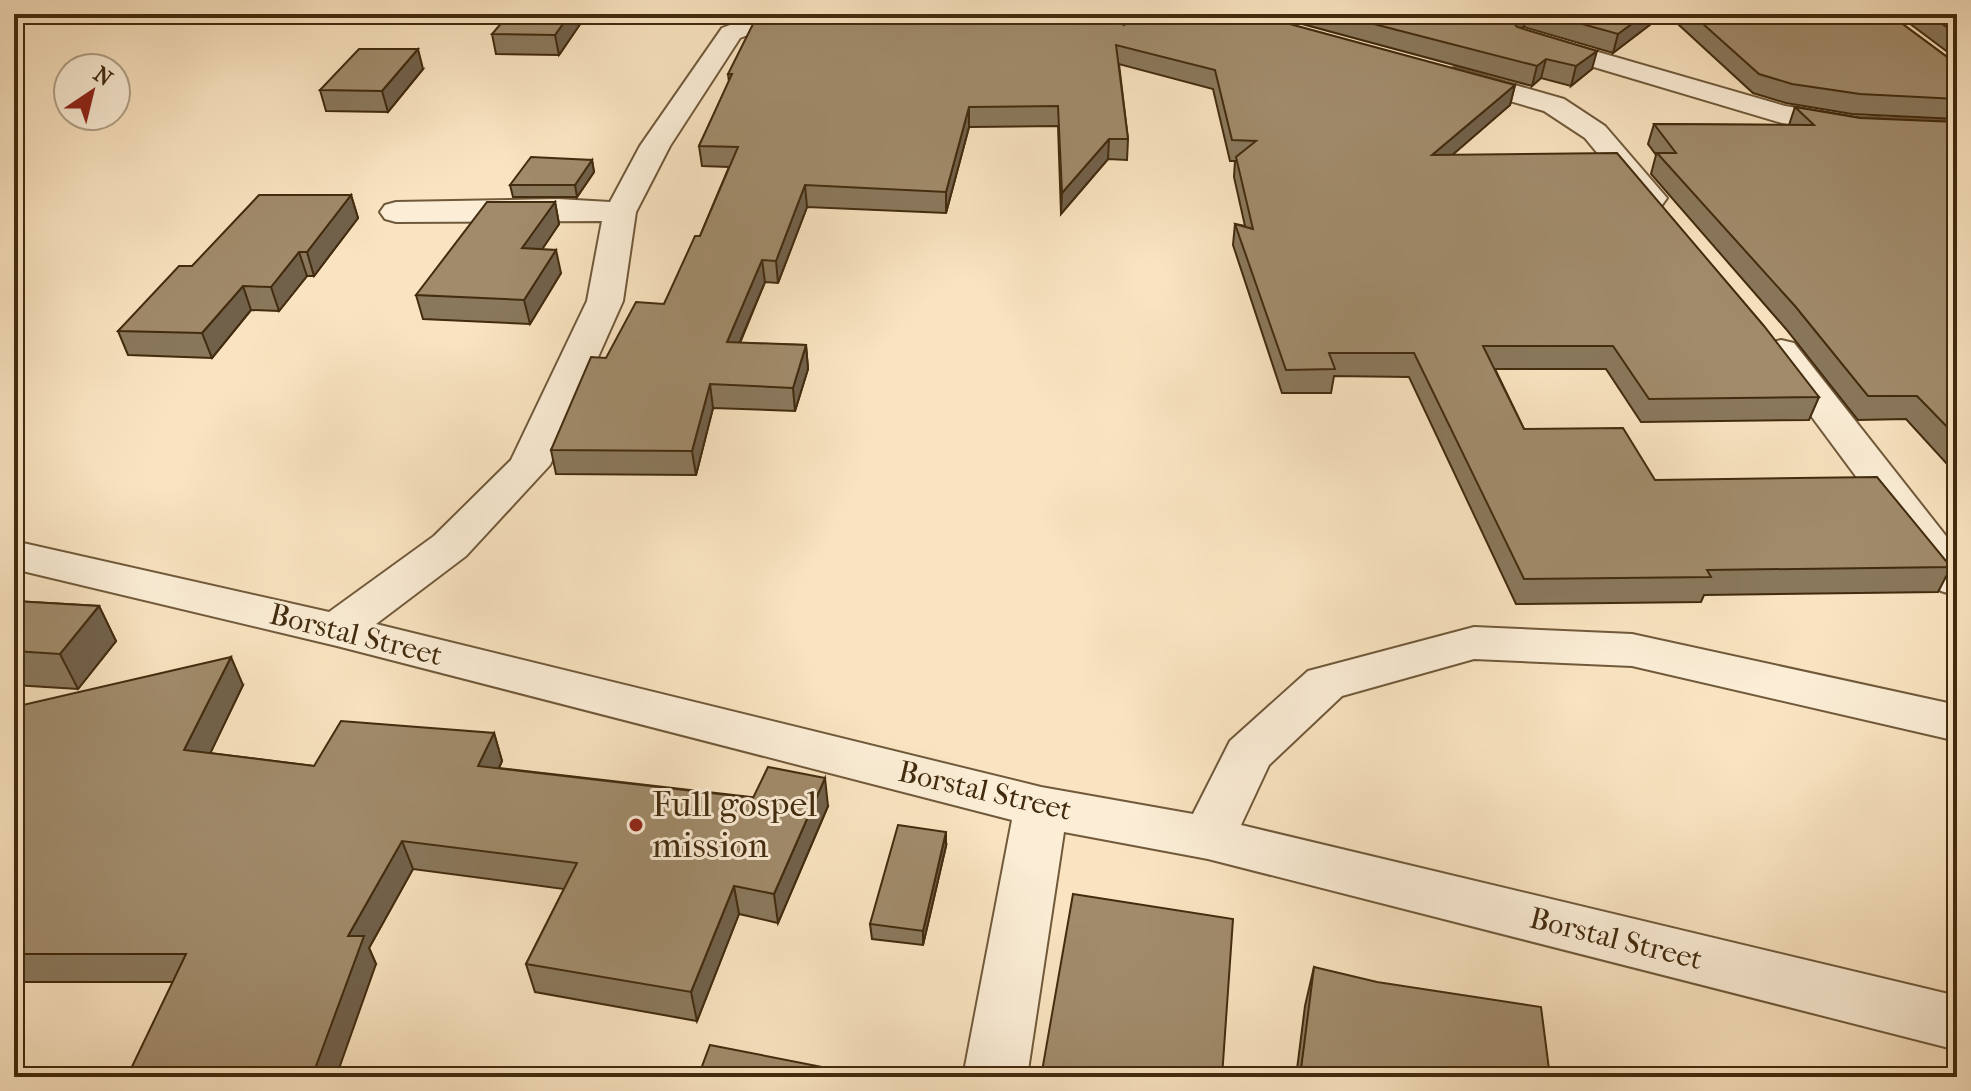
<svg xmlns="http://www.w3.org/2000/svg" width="1971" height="1091" font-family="'IM FELL French Canon',serif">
  <rect width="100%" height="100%" fill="#f9e3c0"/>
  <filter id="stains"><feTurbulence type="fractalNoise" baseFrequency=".0025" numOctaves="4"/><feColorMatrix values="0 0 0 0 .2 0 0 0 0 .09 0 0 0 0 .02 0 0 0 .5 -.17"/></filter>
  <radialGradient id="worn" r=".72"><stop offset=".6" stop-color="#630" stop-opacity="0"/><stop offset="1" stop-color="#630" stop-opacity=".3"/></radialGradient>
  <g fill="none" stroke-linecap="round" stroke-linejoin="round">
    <defs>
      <g id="minor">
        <polygon points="759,14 929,14 926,19 917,21 769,27 740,38 670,146 636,212 623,301 550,465 466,556 376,624 1041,787 1193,814 1230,741 1308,671 1474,627 1632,634 1957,705 1957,741 1632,666 1474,659 1342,696 1269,765 1241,825 1957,996 1957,1050 1208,859 1064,832 1027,1077 963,1077 1012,820 337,646 14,569 14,541 329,612 434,536 511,460 587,301 602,221 396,222 385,219 380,212 385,205 396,202 558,199 610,202 640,146 722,28"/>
        <polygon points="1539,35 1785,106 1852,117 1957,121 1957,139 1852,135 1782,123 1530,48 1526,43 1530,38"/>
        <polygon points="1455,68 1564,99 1605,126 1667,198 1662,205 1651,207 1640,205 1585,138 1544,111 1445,82 1442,76 1445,70"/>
        <polygon points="1781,340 1794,343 1957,550 1957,596 1941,591 1763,351 1768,343"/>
      </g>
    </defs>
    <use href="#minor" stroke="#70593a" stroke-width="4"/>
    <use href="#minor" fill="#fbedd6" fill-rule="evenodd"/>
  </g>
  <g fill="#8a785c" stroke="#422b0e" stroke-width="2">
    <polygon points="587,14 559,55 496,54 492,34"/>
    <polygon points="1265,14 1434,14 1444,16 1442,14 1664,14 1613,53 1524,27 1520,28 1592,69 1571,86 1541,78 1532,86"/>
    <polygon points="1667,14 1889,14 1954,62 1957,63 1957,119 1852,114 1786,103 1753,93"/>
    <polygon points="1897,14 1957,14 1957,59"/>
    <polygon points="969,20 1129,23 1515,85 1510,105 1452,155 1819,397 1809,420 1641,422 1606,369 1495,369 1524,429 1655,480 1951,567 1938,592 1704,595 1701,602 1516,604 1409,377 1334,376 1331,393 1282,393 1233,245 1235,224 1245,226 1234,177 1235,161 1230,161 1213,89 1119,64 1128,139 1127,160 1108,159 1061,214 1058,126 969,127 946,213 807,207 778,283 765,282 740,343 806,345 808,369 795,411 713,408 696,475 556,474 551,450 606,358 664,304 700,236 729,167 702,166 699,146 729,82 728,74"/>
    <polygon points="423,69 388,112 326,111 320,90"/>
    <polygon points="1795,107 1860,118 1957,122 1957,475 1906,419 1858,420 1786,329 1651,174 1656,155 1648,144 1654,124 1789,125"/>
    <polygon points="592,160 594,172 577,197 513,197 510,185"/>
    <polygon points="351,195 358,218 314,276 307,276 279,311 251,310 212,358 128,355 118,331 192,266"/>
    <polygon points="555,202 559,224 542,249 561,273 530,324 423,319 416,295"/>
    <polygon points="14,601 99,606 116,641 78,689 14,685"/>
    <polygon points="243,685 210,753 314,766 494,733 502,761 499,768 828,806 778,923 739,914 697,1021 535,992 526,964 564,889 413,869 369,948 376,964 172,982 23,982 14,984 14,707"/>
    <polygon points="946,846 923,945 872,939 870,924"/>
    <polygon points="1314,967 1550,1077 1296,1077 1305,1006"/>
  </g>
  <g fill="#71614b" stroke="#422b0e" stroke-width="2">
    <polygon points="570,14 587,14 559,55 555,35"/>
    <polygon points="1127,14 1132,14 1123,44 1124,25"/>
    <polygon points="1515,14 1527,14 1524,27 1512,31 1511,20"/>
    <polygon points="1645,14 1664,14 1613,53 1618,34"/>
    <polygon points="418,49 423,69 388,112 382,91"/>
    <polygon points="1597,51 1592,69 1571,86 1576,66"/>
    <polygon points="1546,59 1541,78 1532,86 1537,66"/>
    <polygon points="1515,85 1510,105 1428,176 1432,155"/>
    <polygon points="969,107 969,127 946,213 946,192"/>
    <polygon points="1109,139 1108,159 1061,214 1062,193"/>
    <polygon points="592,160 594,172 577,197 575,185"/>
    <polygon points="805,185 807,207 778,283 776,261"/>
    <polygon points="351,195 358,218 314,276 307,252"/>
    <polygon points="555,202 559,224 527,272 522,248"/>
    <polygon points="556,250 561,273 530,324 524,300"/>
    <polygon points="299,252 307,276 279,311 271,287"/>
    <polygon points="762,260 765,282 730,365 727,342"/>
    <polygon points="243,286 251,310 212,358 202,333"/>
    <polygon points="806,345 808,369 795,411 793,388"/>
    <polygon points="710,384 713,408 696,475 692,451"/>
    <polygon points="99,606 116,641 78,689 60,654"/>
    <polygon points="231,657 243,685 198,779 184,750"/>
    <polygon points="494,733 502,761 487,794 478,766"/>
    <polygon points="825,778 828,806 778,923 774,894"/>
    <polygon points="946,832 946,846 923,945 923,931"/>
    <polygon points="402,841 413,869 369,948 376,964 336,1077 312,1077 348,936"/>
    <polygon points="734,886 739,914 697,1021 691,992"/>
    <polygon points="14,969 23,982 14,984"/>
  </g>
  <g fill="#a18b6b" stroke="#422b0e" stroke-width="2">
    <polygon points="509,14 570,14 555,35 492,34"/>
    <polygon points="776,14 968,14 969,20 1069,21 1072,14 1127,14 1124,25 1147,14 1253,14 1515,85 1432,155 1617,153 1764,326 1819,397 1649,399 1613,346 1483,346 1524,429 1623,428 1655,480 1877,477 1951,567 1707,570 1711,577 1524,579 1414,353 1329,353 1335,369 1286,370 1235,224 1253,229 1236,157 1256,141 1232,140 1215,70 1116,45 1128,139 1109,139 1062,193 1058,106 969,107 946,192 805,185 776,261 762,260 727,342 806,345 793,388 710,384 692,451 551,450 591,357 606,358 636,302 664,304 695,236 700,236 738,147 699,146 732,74 728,74 753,24"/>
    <polygon points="1335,14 1434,14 1467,22 1460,14 1515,14 1511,20 1517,27 1597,51 1576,66 1546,59 1537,66"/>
    <polygon points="1546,14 1645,14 1618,34"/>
    <polygon points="1692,14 1889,14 1954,62 1957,63 1957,99 1860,94 1792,84 1759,74"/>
    <polygon points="1929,14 1957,14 1957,35"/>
    <polygon points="359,49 418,49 382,91 320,90"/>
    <polygon points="1795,107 1860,118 1957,122 1957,437 1917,396 1868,396 1795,306 1657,153 1676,153 1654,124 1814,125"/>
    <polygon points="531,157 592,160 575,185 510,185"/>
    <polygon points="259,195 351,195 307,252 299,252 271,287 243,286 202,333 118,331 179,266 192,266"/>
    <polygon points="487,202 555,202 522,248 556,250 524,300 416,295"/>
    <polygon points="14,601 99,606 60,654 14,651"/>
    <polygon points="231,657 184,750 314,766 341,721 494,733 478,766 753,798 768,767 825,778 774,894 734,886 691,992 526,964 577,863 402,841 348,936 364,936 312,1077 127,1077 186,954 14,954 14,707"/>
    <polygon points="898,825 946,832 923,931 870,924"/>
    <polygon points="1073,894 1233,919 1222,1077 1041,1077"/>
    <polygon points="1314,967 1377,982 1541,1007 1550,1077 1300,1077"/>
    <polygon points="710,1045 873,1077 698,1077"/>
  </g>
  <circle fill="#8f2418" stroke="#fbedd6" stroke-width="3" cx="636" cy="825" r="8"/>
  <g text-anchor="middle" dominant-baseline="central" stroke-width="6" stroke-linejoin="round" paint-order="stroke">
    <g font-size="30" fill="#422b0e" stroke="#fbedd6">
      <text transform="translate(356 635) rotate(14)">Borstal Street</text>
      <text transform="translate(985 791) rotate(13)">Borstal Street</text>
      <text transform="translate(1616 939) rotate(14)">Borstal Street</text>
    </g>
    <g font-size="36" fill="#422b0e" stroke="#fbedd6" text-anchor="start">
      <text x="652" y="804">Full gospel<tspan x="652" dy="41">mission</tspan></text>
    </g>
  </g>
  <rect width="1971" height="1091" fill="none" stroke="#f9e3c0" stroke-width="48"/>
  <rect x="16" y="16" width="1939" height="1059" fill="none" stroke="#422b0e" stroke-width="4"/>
  <rect x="24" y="24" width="1923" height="1043" fill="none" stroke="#422b0e" stroke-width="2"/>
  <g transform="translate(92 92) rotate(35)"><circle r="38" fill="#fbedd6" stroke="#b19f86" stroke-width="2"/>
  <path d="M0-6L14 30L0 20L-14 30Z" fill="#8f2418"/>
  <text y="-12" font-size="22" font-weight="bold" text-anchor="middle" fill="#422b0e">N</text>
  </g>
  <rect width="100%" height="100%" filter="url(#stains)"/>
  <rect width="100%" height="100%" fill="url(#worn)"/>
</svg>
